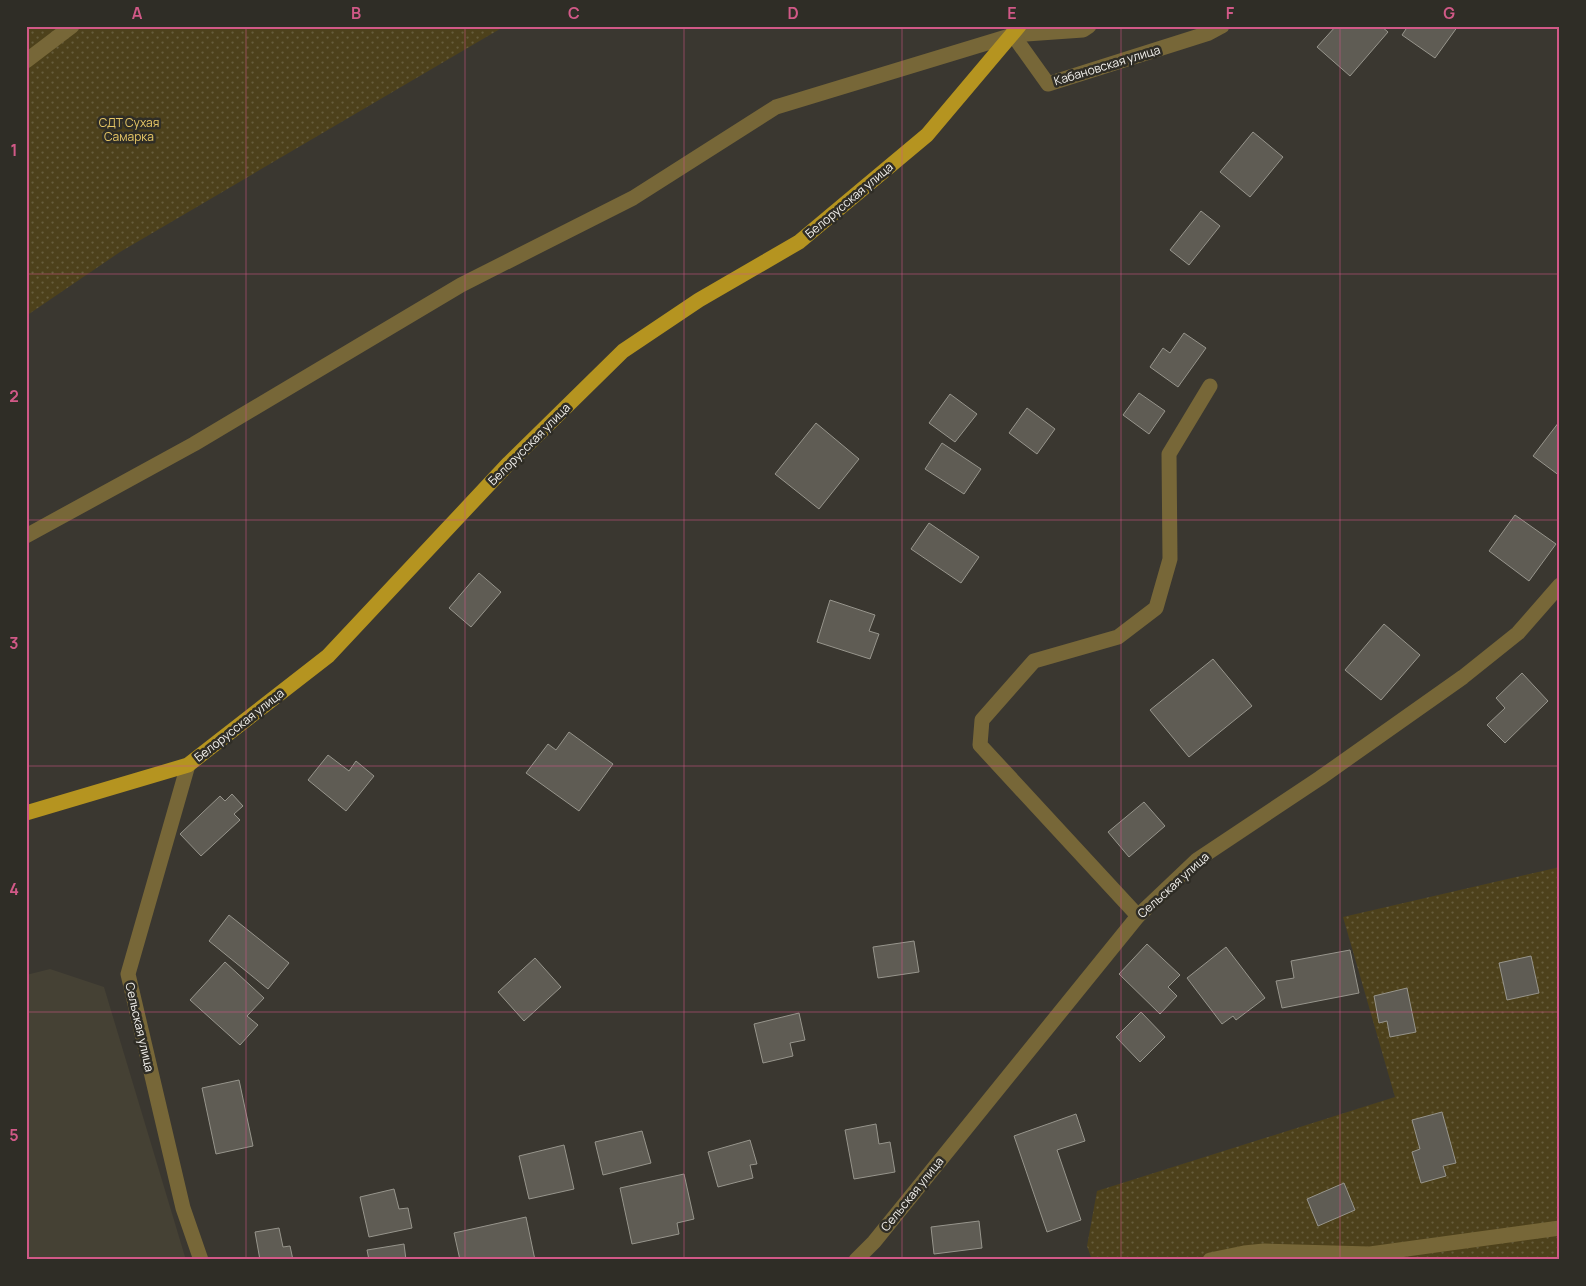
<svg xmlns="http://www.w3.org/2000/svg" width="1586" height="1286" font-family="Manrope,sans-serif">
  <defs>
    <pattern id="park-dots" width="8" height="8" patternUnits="userSpaceOnUse" patternTransform="scale(1.25)"><rect width="8" height="8" fill="#4d411b"/><path d="M2 2h.1M6 6h.1" fill="none" stroke="#675d3c" stroke-width="1.8" stroke-linecap="round"/></pattern>
  </defs>
  <rect width="100%" height="100%" fill="#3a3730"/>
  <polygon fill="#454134" points="50,969 104,987 186,1260 26,1260 26,975"/>
  <g fill="url(#park-dots)">
    <polygon points="26,26 505,26 120,252 26,316"/>
    <polygon points="1560,867 1560,1260 1092,1260 1087,1246 1097,1191 1395,1097 1343,917"/>
  </g>
  <g fill="#5f5c54" stroke="#97958c">
    <polygon points="1336,26 1381,26 1388,32 1350,76 1317,47"/>
    <polygon points="1408,26 1458,26 1435,58 1402,35"/>
    <polygon points="1253,132 1283,157 1250,197 1220,172"/>
    <polygon points="1201,211 1220,226 1189,265 1170,250"/>
    <polygon points="1184,333 1206,348 1178,387 1150,367 1163,348 1170,353"/>
    <polygon points="1139,393 1165,411 1149,434 1123,415"/>
    <polygon points="950,394 977,414 955,442 929,423"/>
    <polygon points="1027,408 1055,429 1037,454 1009,433"/>
    <polygon points="1559,422 1560,423 1560,476 1533,456"/>
    <polygon points="816,423 859,459 819,509 775,474"/>
    <polygon points="942,443 981,469 964,494 925,469"/>
    <polygon points="1515,515 1556,544 1529,581 1489,551"/>
    <polygon points="929,523 979,557 961,583 911,549"/>
    <polygon points="479,573 501,592 471,627 449,608"/>
    <polygon points="830,600 875,615 869,631 879,634 870,659 817,642"/>
    <polygon points="1384,624 1420,655 1381,700 1345,670"/>
    <polygon points="1213,659 1252,706 1189,757 1150,710"/>
    <polygon points="1522,673 1548,701 1505,743 1487,725 1505,708 1496,698"/>
    <polygon points="569,732 613,764 579,811 526,773 548,744 556,750"/>
    <polygon points="328,755 349,771 356,761 374,776 346,811 308,780"/>
    <polygon points="232,794 243,806 234,814 240,820 201,856 180,834 220,796 225,801"/>
    <polygon points="1144,802 1165,826 1129,857 1108,832"/>
    <polygon points="229,915 289,963 268,989 209,941"/>
    <polygon points="914,941 919,972 878,978 873,947"/>
    <polygon points="1147,944 1180,975 1168,987 1177,996 1160,1014 1119,974"/>
    <polygon points="1226,947 1265,998 1236,1020 1233,1016 1222,1024 1187,978"/>
    <polygon points="1350,950 1359,993 1282,1008 1276,981 1294,978 1291,961"/>
    <polygon points="1531,956 1539,993 1507,1000 1499,963"/>
    <polygon points="535,958 561,987 524,1021 498,992"/>
    <polygon points="225,962 264,998 247,1016 258,1025 240,1045 190,1000"/>
    <polygon points="1407,988 1416,1032 1390,1037 1387,1021 1379,1023 1374,996"/>
    <polygon points="1141,1012 1165,1037 1140,1062 1116,1037"/>
    <polygon points="799,1013 805,1040 790,1043 793,1056 763,1063 754,1024"/>
    <polygon points="239,1080 253,1146 216,1154 202,1088"/>
    <polygon points="1442,1112 1456,1163 1443,1166 1446,1176 1421,1183 1412,1152 1420,1149 1412,1120"/>
    <polygon points="1076,1114 1085,1141 1057,1150 1081,1220 1047,1232 1014,1136"/>
    <polygon points="876,1124 879,1144 890,1142 895,1172 854,1179 845,1130"/>
    <polygon points="642,1131 651,1163 603,1175 595,1142"/>
    <polygon points="750,1140 757,1164 750,1165 753,1178 718,1187 708,1152"/>
    <polygon points="564,1145 574,1189 529,1199 519,1156"/>
    <polygon points="684,1174 694,1219 677,1223 679,1234 632,1244 620,1188"/>
    <polygon points="1344,1183 1355,1210 1318,1226 1307,1199"/>
    <polygon points="394,1189 399,1209 408,1208 412,1228 369,1237 360,1197"/>
    <polygon points="526,1217 535,1260 460,1260 454,1233"/>
    <polygon points="979,1221 982,1248 934,1254 931,1227"/>
    <polygon points="279,1228 283,1247 290,1246 293,1260 260,1260 255,1232"/>
    <polygon points="404,1244 406,1260 369,1260 367,1250"/>
  </g>
  <g fill="none" stroke-linecap="round" stroke-linejoin="round">
    <g stroke="#776738" stroke-width="15">
      <polyline points="26,61 72,26"/>
      <polyline points="26,536 194,444 461,285 633,198 776,107 1013,35 1083,30 1089,26"/>
      <polyline points="1138,916 980,745 982,720 1034,661 1118,637 1156,608 1170,559 1169,454 1210,386"/>
    </g>
    <g stroke="#776738" stroke-width="15">
      <polyline points="1013,35 1048,84 1209,33 1222,26"/>
      <polyline points="188,765 128,974 183,1208 201,1260"/>
      <polyline points="856,1260 874,1242 1138,916 1197,860 1320,778 1463,677 1518,633 1560,585"/>
      <polyline points="1210,1260 1244,1253 1264,1251 1370,1254 1560,1228"/>
    </g>
    <polyline stroke="#b59420" stroke-width="15" points="26,813 188,765 328,656 509,463 623,351 699,300 799,242 927,135 1019,26"/>
  </g>
  <path fill="none" stroke="#d15987" stroke-width="1" stroke-opacity="0.55" d="M246,26V1260M465,26V1260M684,26V1260M902,26V1260M1121,26V1260M1340,26V1260M26,274H1560M26,520H1560M26,766H1560M26,1012H1560"/>
  <g text-anchor="middle" dominant-baseline="central" stroke-width="5" stroke-linejoin="round" paint-order="stroke">
    <g font-size="12" fill="#f3f1ed" stroke="#2f2d26">
      <text transform="translate(1107 65) rotate(-17)">Кабановская улица</text>
      <text transform="translate(849 200) rotate(-40)">Белорусская улица</text>
      <text transform="translate(529 444) rotate(-45)">Белорусская улица</text>
      <text transform="translate(239 725) rotate(-38)">Белорусская улица</text>
      <text transform="translate(1173 885) rotate(-42)">Сельская улица</text>
      <text transform="translate(140 1027) rotate(77)">Сельская улица</text>
      <text transform="translate(912 1194) rotate(-51)">Сельская улица</text>
    </g>
    <g font-size="12" fill="#e7c766" stroke="#2f2d26">
      <text x="129" y="122">СДТ Сухая<tspan x="129" dy="14">Самарка</tspan></text>
    </g>
  </g>
  <rect width="1586" height="1286" fill="none" stroke="#2f2d26" stroke-width="55"/>
  <rect x="28" y="28" width="1530" height="1230" fill="none" stroke="#d15987" stroke-width="2"/>
  <g font-size="16" text-anchor="middle" font-weight="bold" fill="#d15987">
    <text x="137" y="19">A</text>
    <text x="356" y="19">B</text>
    <text x="574" y="19">C</text>
    <text x="793" y="19">D</text>
    <text x="1012" y="19">E</text>
    <text x="1230" y="19">F</text>
    <text x="1449" y="19">G</text>
    <text x="14" y="156">1</text>
    <text x="14" y="402">2</text>
    <text x="14" y="649">3</text>
    <text x="14" y="895">4</text>
    <text x="14" y="1141">5</text>
  </g>
</svg>
